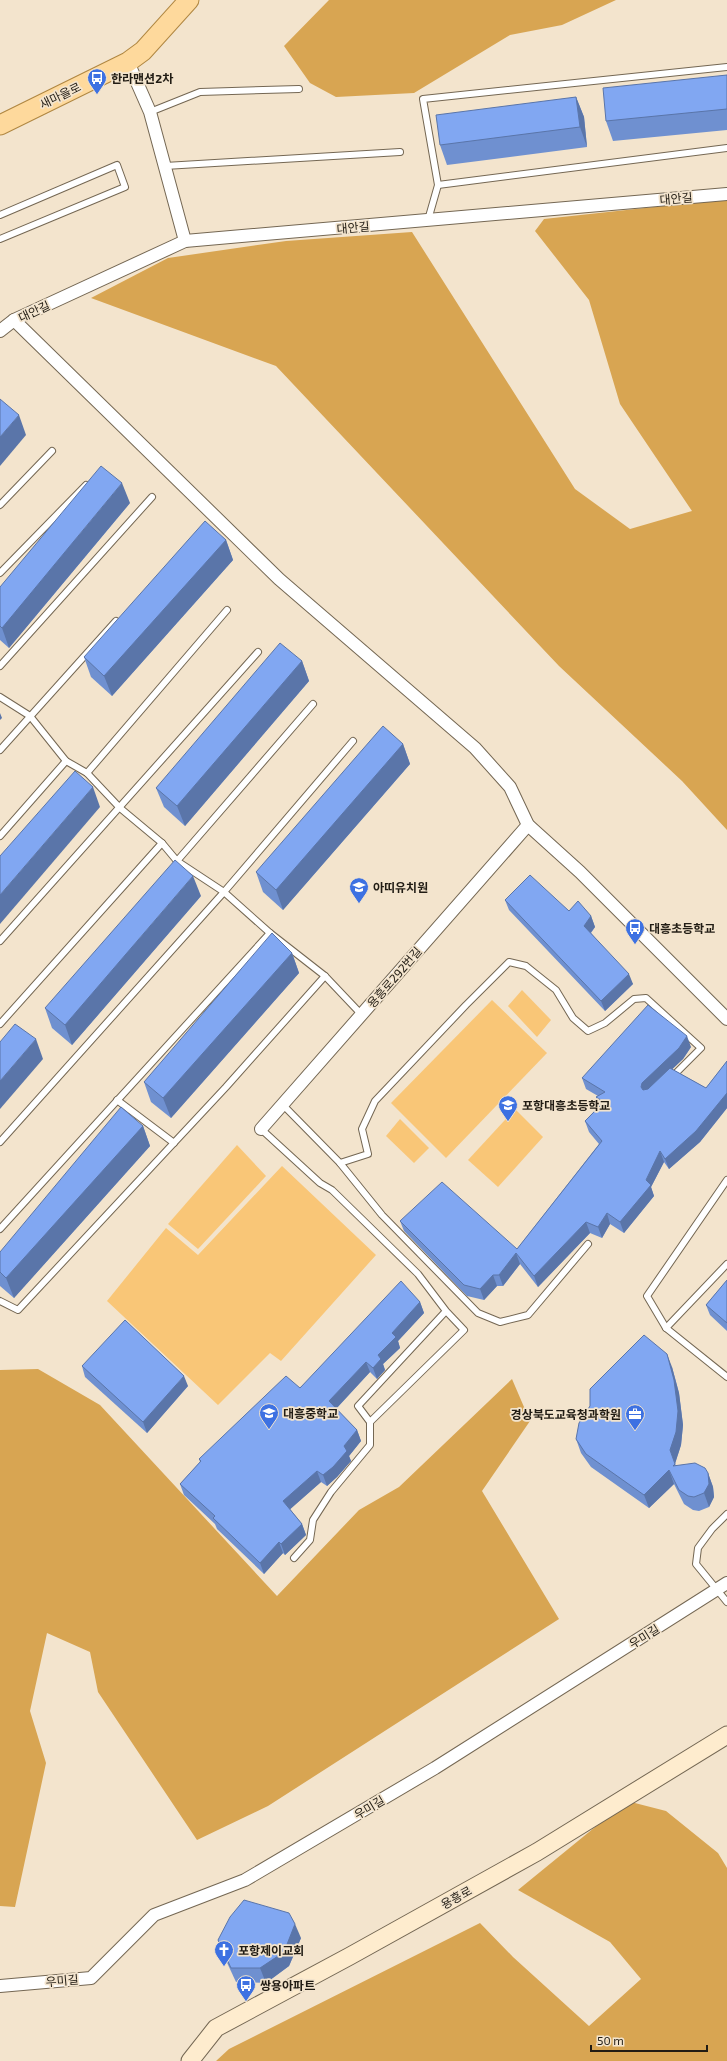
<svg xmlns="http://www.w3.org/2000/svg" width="727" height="2061" font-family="'Exo 2','Noto Sans KR',sans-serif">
  <rect width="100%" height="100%" fill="#f3e4cd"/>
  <g fill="#f9c677">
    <polygon points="522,990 551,1020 537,1037 508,1006"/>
    <polygon points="492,1000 547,1053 446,1158 391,1103"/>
    <polygon points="515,1109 543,1137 498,1187 468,1160"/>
    <polygon points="400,1119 429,1148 414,1163 386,1136"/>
    <polygon points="237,1145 266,1176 198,1249 168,1224"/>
    <polygon points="282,1166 376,1255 281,1361 270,1353 218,1405 107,1301 166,1228 198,1255"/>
  </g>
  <g fill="#d8a552">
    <polygon points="329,0 616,0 562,25 510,35 414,93 336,97 310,83 284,46"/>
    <polygon points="727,199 727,830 682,781 559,666 276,366 91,298 168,258 286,241 412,232 575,489 630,529 692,511 620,404 589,300 535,231 544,219"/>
    <polygon points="38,1369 100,1405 277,1596 359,1510 399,1487 512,1379 530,1421 482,1491 559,1619 268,1806 197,1840 98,1692 90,1652 47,1633 30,1711 46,1763 15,1907 0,1906 0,1370"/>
    <polygon points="627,1801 666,1811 718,1853 727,1868 727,2061 216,2061 229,2049 480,1923 513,1957 589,2026 641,1979 610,1942 518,1890"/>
  </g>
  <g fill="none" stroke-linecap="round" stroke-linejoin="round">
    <defs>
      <g id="service">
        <polyline points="150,112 200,92 299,89"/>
        <polyline points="165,166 400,152"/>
        <polyline points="438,185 727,148"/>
        <polyline points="0,215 117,165 125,187 0,239"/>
        <polyline points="428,220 438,185 423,99 727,67"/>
        <polyline points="0,505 52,451"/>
        <polyline points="0,573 86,485"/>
        <polyline points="0,666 152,497"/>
        <polyline points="0,697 30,716 66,761 87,773 120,808 162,843 177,861 224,892 270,933 325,976 361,1014"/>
        <polyline points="0,750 116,621"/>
        <polyline points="87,773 227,610"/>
        <polyline points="0,836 66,761"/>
        <polyline points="177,861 313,704"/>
        <polyline points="0,941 258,652"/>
        <polyline points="0,1024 162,843"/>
        <polyline points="117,1100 174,1143"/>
        <polyline points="283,1105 340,1163 382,1215 478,1313 500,1322 528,1315 588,1244"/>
        <polyline points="261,1129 320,1183 332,1190 418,1274 446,1311 464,1330 370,1422 358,1406 446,1311"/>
        <polyline points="0,1142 224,892 353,741"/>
        <polyline points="340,1163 368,1154 362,1129 375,1101 466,1005 509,962 526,966 556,990 573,1018 588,1031 605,1023 634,999 646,998 701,1048 672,1077"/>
        <polyline points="727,1180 647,1296 666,1328 727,1377"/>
        <polyline points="0,1229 270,933"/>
        <polyline points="0,1301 18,1310 226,1087 325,976"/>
        <polyline points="666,1328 727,1264"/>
        <polyline points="727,1514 712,1529 698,1548 696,1564 727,1602"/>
        <polyline points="294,1558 310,1540 313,1520 331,1492 370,1445 370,1422"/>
      </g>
      <g id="minor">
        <polyline points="128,62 150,112 185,241"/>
        <polyline points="14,320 279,579 475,748 510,787 528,825 580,872 727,1019"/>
        <polyline points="0,331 14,320 185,241 727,194"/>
        <polyline points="261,1129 528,825"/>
        <polyline points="0,1986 91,1978 154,1915 245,1880 435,1768 727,1583"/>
      </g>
      <polyline id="secondary" points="190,2061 216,2028 350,1956 537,1852 727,1735"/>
      <polyline id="primary" points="0,125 128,62 143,51 189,0"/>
    </defs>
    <use href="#service" stroke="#746753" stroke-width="8"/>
    <use href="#minor" stroke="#746753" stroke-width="14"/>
    <use href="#secondary" stroke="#746753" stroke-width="19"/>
    <use href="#primary" stroke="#b08742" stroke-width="21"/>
    <use href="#service" stroke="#fff" stroke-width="6"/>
    <use href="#minor" stroke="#fff" stroke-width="12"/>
    <use href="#secondary" stroke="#feecce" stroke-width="17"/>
    <use href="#primary" stroke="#fed99c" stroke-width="19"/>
  </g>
  <g fill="#6f90d0">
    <polygon points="727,75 727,130 613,141 606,121"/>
    <polygon points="576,97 584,117 587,147 447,165 440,145"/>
    <polygon points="130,503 9,648 0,640 0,587"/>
    <polygon points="226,540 233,560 112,696 91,677 84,657"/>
    <polygon points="302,661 309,681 185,826 164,807 156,788"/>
    <polygon points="403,744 410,764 283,910 263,892 256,872"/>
    <polygon points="201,896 72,1045 52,1028 45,1008"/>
    <polygon points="505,900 569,911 591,916 595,927 591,933 633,984 605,1011 509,910"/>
    <polygon points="292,953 299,973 171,1118 151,1102 144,1082"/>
    <polygon points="691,1047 683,1059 672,1069 706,1088 727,1061 727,1108 700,1142 669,1169 664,1162 651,1187 654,1196 624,1233 610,1224 602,1238 590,1233 538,1287 520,1264 503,1286 497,1286 484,1300 467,1296 404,1231 400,1221 517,1249 599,1144 589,1132 585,1121 599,1106 596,1097 598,1096 586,1089 582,1078"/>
    <polygon points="143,1126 150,1146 14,1298 0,1286 0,1252"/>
    <polygon points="727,1280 727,1331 710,1315 706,1305"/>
    <polygon points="420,1302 424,1313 398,1341 400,1348 383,1364 385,1370 377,1379 370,1372 336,1409 357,1430 361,1441 349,1456 351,1461 337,1477 327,1486 321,1482 290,1509 302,1524 306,1535 285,1555 283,1553 264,1574 217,1529 215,1524 184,1495 180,1484 200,1462 199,1459"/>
    <polygon points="82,1366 188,1386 147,1433 85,1377"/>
    <polygon points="672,1367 679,1393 683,1425 681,1445 675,1463 676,1466 708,1473 713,1487 714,1497 709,1507 699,1511 693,1510 684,1504 674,1484 649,1508 591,1467 581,1453 576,1439"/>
    <polygon points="301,1938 289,1966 266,1983 236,1982 223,1954 218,1940"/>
  </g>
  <g fill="#5a75a9">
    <polygon points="576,97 584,117 587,147 580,127"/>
    <polygon points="19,415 26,435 0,466 0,437"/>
    <polygon points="122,483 130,503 9,648 2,628"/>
    <polygon points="226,540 233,560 112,696 104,676"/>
    <polygon points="302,661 309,681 185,826 177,806"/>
    <polygon points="0,713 2,718 0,720"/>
    <polygon points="403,744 410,764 283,910 276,890"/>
    <polygon points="93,787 100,807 0,924 0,895"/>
    <polygon points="193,876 201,896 72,1045 65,1025"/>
    <polygon points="591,916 595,927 588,936 584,926"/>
    <polygon points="292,953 299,973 171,1118 163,1098"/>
    <polygon points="629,974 633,984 605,1011 601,1001"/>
    <polygon points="687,1036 691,1047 683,1059 646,1094 641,1087 642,1083"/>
    <polygon points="36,1039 43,1059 0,1109 0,1081"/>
    <polygon points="727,1093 727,1108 700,1142 669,1169 665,1159"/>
    <polygon points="143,1126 150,1146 14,1298 6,1278"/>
    <polygon points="660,1151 664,1162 651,1187 654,1196 624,1233 620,1222 646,1180"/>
    <polygon points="607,1213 610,1224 602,1238 598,1227"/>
    <polygon points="586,1222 590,1233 538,1287 534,1276"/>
    <polygon points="516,1253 520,1264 503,1286 499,1275"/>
    <polygon points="493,1275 497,1286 484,1300 480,1289"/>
    <polygon points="420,1302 424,1313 398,1341 400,1348 383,1364 385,1370 377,1379 373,1368 378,1355 392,1333"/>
    <polygon points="667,1354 672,1367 679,1393 683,1425 681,1445 675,1464 670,1450"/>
    <polygon points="366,1362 370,1372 333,1412 329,1401"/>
    <polygon points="184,1376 188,1386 147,1433 143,1422"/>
    <polygon points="357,1430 361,1441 349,1456 351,1461 337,1477 327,1486 323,1475 344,1446"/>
    <polygon points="669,1470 674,1484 649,1508 644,1495"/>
    <polygon points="317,1471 321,1482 287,1512 283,1501"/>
    <polygon points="708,1473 713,1487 714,1497 709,1507 704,1493"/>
    <polygon points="302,1524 306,1535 285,1555 281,1544"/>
    <polygon points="279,1542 283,1553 264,1574 260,1563"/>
    <polygon points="295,1924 301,1938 289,1966 266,1983 260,1968"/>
  </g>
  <g fill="#81a7f2" stroke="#5a75a9">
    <polygon points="727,75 727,109 606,121 603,88"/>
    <polygon points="576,97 580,127 440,145 436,115"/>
    <polygon points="0,399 19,415 0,437"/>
    <polygon points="101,466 122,483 2,628 0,626 0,587"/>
    <polygon points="205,521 226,540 104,676 84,657"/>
    <polygon points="280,643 302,661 177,806 156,788"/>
    <polygon points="383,726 403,744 276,890 256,872"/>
    <polygon points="75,771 93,787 0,895 0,856"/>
    <polygon points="175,860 193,876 65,1025 45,1008"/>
    <polygon points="530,875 569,911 578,901 591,916 584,926 629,974 601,1001 505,900"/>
    <polygon points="272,933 292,953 163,1098 144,1082"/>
    <polygon points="648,1005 687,1036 679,1048 642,1083 641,1087 643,1090 648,1089 670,1068 706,1088 727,1061 727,1093 696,1131 665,1159 660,1151 646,1180 651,1185 620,1222 607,1213 598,1227 586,1222 534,1276 516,1253 499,1275 493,1275 480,1289 464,1285 400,1221 442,1182 517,1249 602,1141 585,1121 604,1102 596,1097 605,1092 582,1078"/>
    <polygon points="15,1024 36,1039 0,1081 0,1042"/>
    <polygon points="121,1107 143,1126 6,1278 0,1272 0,1252"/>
    <polygon points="727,1280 727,1323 706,1305"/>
    <polygon points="401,1281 420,1302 392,1333 396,1337 378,1355 381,1359 373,1368 366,1362 329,1401 357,1430 344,1446 347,1451 333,1467 323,1475 317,1471 283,1501 302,1524 281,1544 279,1542 260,1563 213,1518 215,1516 180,1484 201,1461 199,1459 286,1376 300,1388"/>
    <polygon points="125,1320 184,1376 143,1422 82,1366"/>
    <polygon points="644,1335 667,1354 674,1380 678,1411 676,1432 670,1450 675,1464 673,1466 695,1463 705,1468 708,1473 709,1484 704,1493 694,1497 688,1496 679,1490 669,1470 644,1495 586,1454 576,1439 579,1423 590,1406 590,1389"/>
    <polygon points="244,1900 289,1913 295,1924 284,1952 260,1968 231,1968 218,1940 230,1917"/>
  </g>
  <defs>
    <symbol id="bus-pin" viewBox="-11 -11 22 30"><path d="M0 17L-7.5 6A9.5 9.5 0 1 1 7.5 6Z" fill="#3d71e2" stroke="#f3e4cd"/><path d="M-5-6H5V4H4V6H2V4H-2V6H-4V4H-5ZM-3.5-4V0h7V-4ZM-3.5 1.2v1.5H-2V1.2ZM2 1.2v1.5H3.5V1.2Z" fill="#fff"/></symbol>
    <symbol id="school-pin" viewBox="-11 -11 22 30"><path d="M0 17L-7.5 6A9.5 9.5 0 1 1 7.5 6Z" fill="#3d71e2" stroke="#f3e4cd"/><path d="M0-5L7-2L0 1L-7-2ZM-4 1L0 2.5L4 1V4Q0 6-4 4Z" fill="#fff"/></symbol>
    <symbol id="office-pin" viewBox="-11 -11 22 30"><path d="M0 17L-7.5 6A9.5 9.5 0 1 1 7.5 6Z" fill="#3d71e2" stroke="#f3e4cd"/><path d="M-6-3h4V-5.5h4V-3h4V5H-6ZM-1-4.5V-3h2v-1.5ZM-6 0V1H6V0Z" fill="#fff"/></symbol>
    <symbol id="church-pin" viewBox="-11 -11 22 30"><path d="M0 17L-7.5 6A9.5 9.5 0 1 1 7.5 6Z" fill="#3d71e2" stroke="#f3e4cd"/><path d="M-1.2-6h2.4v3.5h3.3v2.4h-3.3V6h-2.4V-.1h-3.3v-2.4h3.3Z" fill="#fff"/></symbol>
  </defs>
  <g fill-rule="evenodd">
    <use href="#bus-pin" x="86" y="67" width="22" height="30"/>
    <use href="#school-pin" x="348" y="876" width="22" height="30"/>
    <use href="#bus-pin" x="624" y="917" width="22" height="30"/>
    <use href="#school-pin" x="497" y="1094" width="22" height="30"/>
    <use href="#school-pin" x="258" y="1402" width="22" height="30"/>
    <use href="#office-pin" x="624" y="1403" width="22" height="30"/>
    <use href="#church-pin" x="213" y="1939" width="22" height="30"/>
    <use href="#bus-pin" x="235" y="1974" width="22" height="30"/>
  </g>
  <g text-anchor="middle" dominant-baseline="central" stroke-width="3.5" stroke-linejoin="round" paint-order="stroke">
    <g font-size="12" font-weight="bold" fill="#211c14" stroke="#f3e4cd" text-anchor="start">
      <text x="111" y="78">한라맨션2차</text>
      <text x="373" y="887">아띠유치원</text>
      <text x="649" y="928">대흥초등학교</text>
      <text x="522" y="1105">포항대흥초등학교</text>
      <text x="283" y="1413">대흥중학교</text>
      <text x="621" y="1414" text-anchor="end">경상북도교육청과학원</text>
      <text x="238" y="1950">포항제이교회</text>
      <text x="260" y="1985">쌍용아파트</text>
    </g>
    <g font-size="12" fill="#211c14" stroke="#f3e4cd">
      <text transform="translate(60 95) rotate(-26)">새마을로</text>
      <text transform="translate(676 198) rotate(-5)">대안길</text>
      <text transform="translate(353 227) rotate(-5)">대안길</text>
      <text transform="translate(34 311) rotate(-25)">대안길</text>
      <text transform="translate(394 977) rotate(-49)">용흥로292번길</text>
      <text transform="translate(644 1636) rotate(-32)">우미길</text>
      <text transform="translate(369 1807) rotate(-31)">우미길</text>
      <text transform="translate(456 1897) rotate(-29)">용흥로</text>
      <text transform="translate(62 1980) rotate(-5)">우미길</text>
    </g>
  </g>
  <path d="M591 2045v6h116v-6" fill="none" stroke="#211c14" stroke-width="2"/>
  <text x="597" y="2045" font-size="12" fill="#211c14" stroke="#f3e4cd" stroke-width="3" paint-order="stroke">50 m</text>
</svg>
